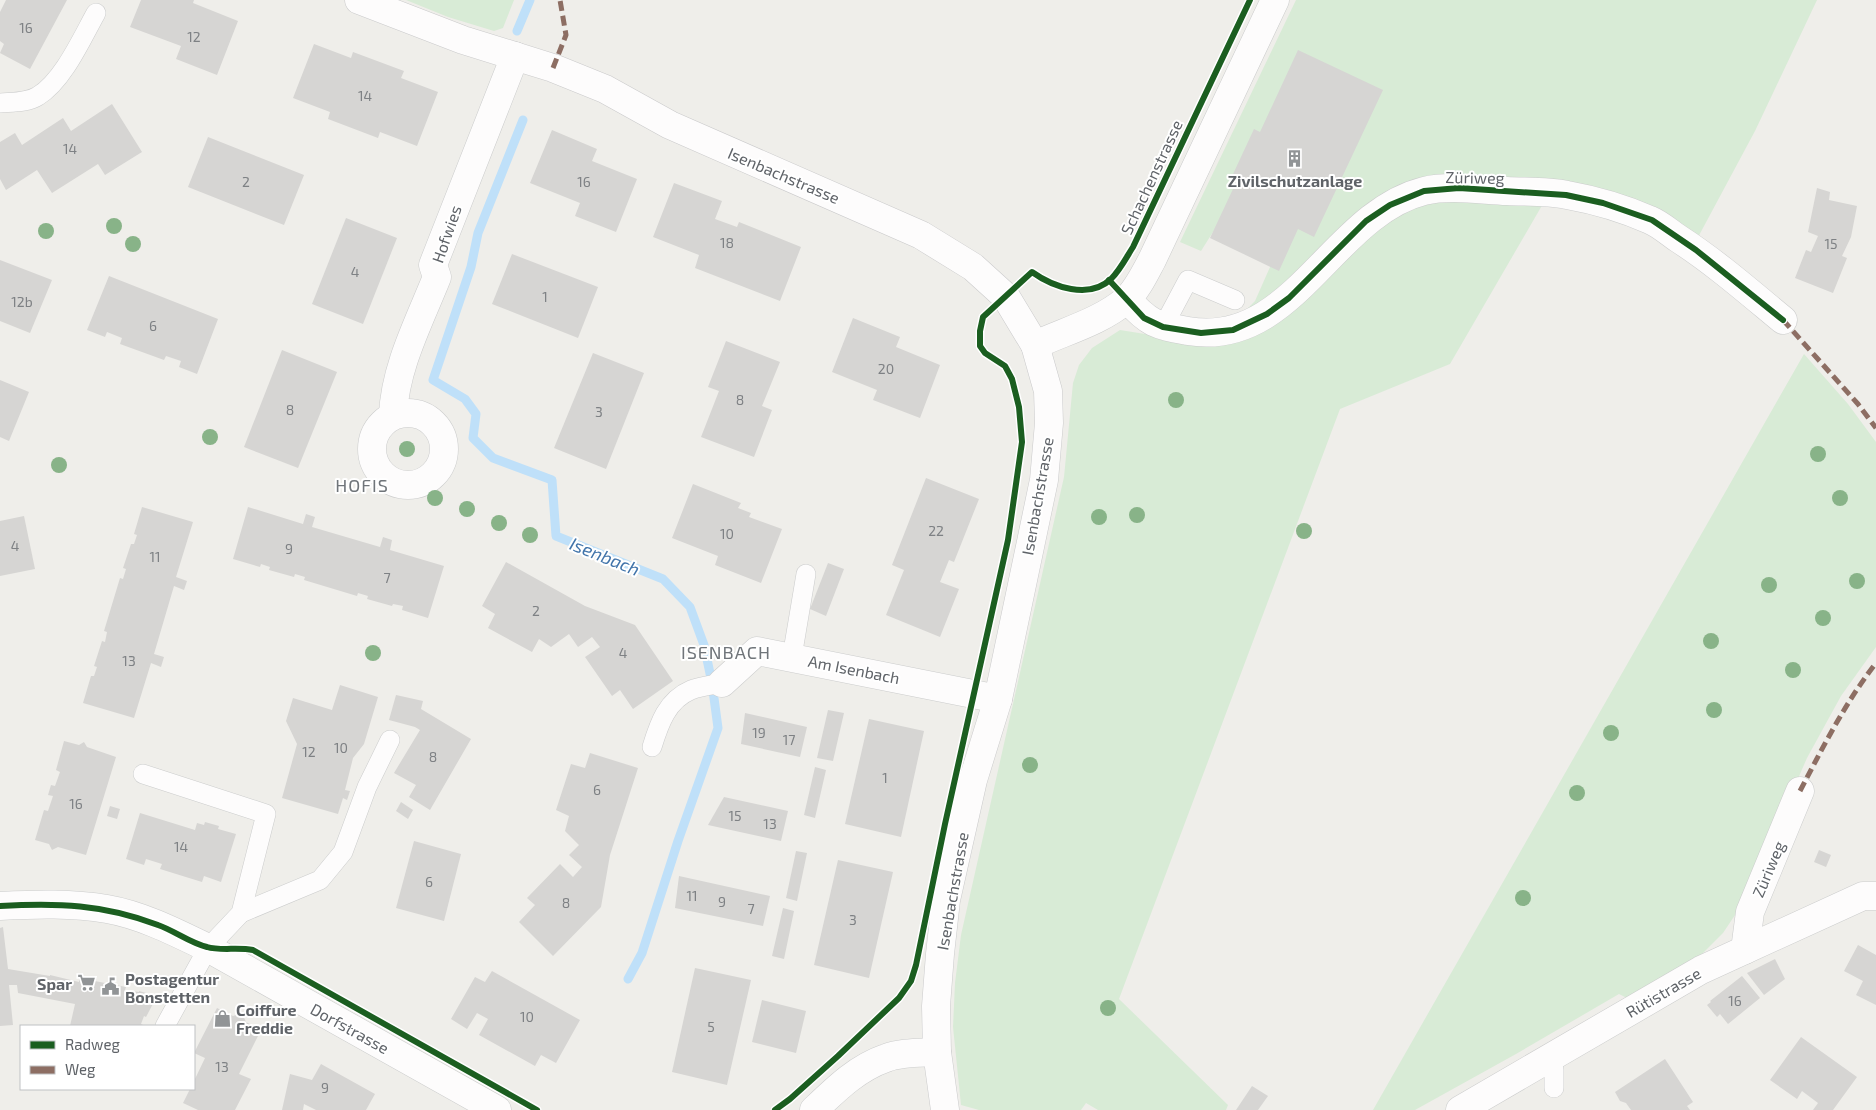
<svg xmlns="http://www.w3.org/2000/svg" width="1876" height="1110" font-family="'Exo 2',sans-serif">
  <rect width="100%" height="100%" fill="#efeeea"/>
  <g fill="#d8ebd6">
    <polygon points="406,0 514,0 503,28 494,31 448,17"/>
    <polygon points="1296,0 1817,0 1755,131 1696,241 1659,215 1414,186 1255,312 1248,308 1255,301 1274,258 1218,224 1201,251 1180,242"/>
    <polygon points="1456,197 1544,202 1450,364 1340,409 1119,999 1228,1105 1226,1110 1098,1110 1086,1103 1081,1110 979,1110 961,1105 953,1027 955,983 961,935 1064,477 1073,383 1079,365 1092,348 1120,330 1189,341 1225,341 1346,251 1415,203"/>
    <polygon points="1804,354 1848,404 1876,442 1876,647 1841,696 1807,758 1745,900 1723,933 1695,961 1629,999 1619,994 1516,1054 1415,1110 1373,1110"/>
  </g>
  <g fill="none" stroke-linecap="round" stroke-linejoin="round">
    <g stroke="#bfe0f9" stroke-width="9">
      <polyline points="517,31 530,0"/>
      <polyline points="523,120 478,233 471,267 433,380 465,399 476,414 473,438 493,458 552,480 556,536 663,579 690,607 704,645 712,683 718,728 678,841 642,953 628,979"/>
    </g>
  </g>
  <g fill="#d6d5d3">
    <polygon points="6,0 67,0 30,69 0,53 4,44 0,41 0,12"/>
    <polygon points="141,0 194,0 193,3 238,21 217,75 176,59 181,46 130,27"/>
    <polygon points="314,44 351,58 353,52 404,71 401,78 438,92 417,146 380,132 378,138 328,119 330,112 293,98"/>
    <polygon points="1298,50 1383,90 1314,237 1298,229 1279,271 1210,238 1233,189 1227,187 1254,129 1260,132"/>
    <polygon points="112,104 142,152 105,175 98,164 52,193 37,170 6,190 0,179 0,142 15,133 22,145 63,118 71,131"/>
    <polygon points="552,130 597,149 592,161 637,179 616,232 575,216 580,203 530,183"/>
    <polygon points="208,137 304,175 284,225 188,187"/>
    <polygon points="674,183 722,201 715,219 737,227 739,222 801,247 780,301 695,268 699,255 653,237"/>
    <polygon points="1817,188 1830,192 1829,200 1857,206 1851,237 1842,256 1847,258 1833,293 1795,278 1806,250 1811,252 1818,236 1808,232"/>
    <polygon points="346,218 397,238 363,324 312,304"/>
    <polygon points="512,254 598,287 578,338 492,304"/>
    <polygon points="0,260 52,280 30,333 0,321"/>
    <polygon points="109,276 218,319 197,374 179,367 181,361 166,356 164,360 120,344 122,338 107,332 105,337 87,330"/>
    <polygon points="853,318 900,337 896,347 940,365 920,418 873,400 877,390 832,372"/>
    <polygon points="726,341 780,362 762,406 772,410 754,457 701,437 719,391 708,387"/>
    <polygon points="282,350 337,372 298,468 244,447"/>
    <polygon points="593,353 644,373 606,469 554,448"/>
    <polygon points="0,380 29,392 9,441 0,437"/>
    <polygon points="926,478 979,499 954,562 949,560 940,582 959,589 940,637 886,615 904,570 892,565"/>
    <polygon points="693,484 741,503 738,508 751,513 749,517 782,529 761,583 715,565 718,556 672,538"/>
    <polygon points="142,507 193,522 176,577 187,581 184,590 174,586 154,654 164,657 161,667 151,663 134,718 83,703 91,676 94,676 97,667 94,666 102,641 105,642 107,632 104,631 120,578 123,579 126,569 123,568 131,544 134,544 137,535 134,534"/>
    <polygon points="248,507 303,524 306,514 315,517 312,527 380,547 383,537 392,540 390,550 444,566 428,618 402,610 403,606 393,604 392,606 367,599 368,596 358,593 357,596 304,580 305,577 295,574 294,577 269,570 270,567 261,564 260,567 233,559"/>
    <polygon points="24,516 35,569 0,576 0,521"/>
    <polygon points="506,562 585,606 635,625 673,681 633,709 620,690 612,696 585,657 600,647 592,637 578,647 569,634 551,647 539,639 532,652 488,628 495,614 482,606"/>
    <polygon points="828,563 844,569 826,616 810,609"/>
    <polygon points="340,685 378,697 364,744 353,758 345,790 350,791 347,800 343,798 338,814 282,798 297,744 286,721 293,698 332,710"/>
    <polygon points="396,695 423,701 421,709 471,739 430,810 409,797 416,785 394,773 420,730 415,727 389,720"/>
    <polygon points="828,710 844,713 833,761 817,758"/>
    <polygon points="745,713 807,727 800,757 741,744"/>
    <polygon points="869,719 924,731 901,837 845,824"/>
    <polygon points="64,741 79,745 84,742 87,747 116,757 86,855 58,847 52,850 49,844 35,840 44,810 48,811 53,796 48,795 51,785 55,786 60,772 56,770"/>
    <polygon points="590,753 638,768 610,855 601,907 553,956 519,922 535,905 527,898 560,864 573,877 582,867 569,855 579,845 565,831 569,816 556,810 571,764 585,768"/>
    <polygon points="815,767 826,770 815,818 804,815"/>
    <polygon points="724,797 788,811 781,841 708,825"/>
    <polygon points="401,802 413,810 408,819 396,811"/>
    <polygon points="110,806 120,809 117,819 107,816"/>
    <polygon points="140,813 195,830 197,823 204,825 205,822 219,826 218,829 236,834 221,882 204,876 202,882 160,869 162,864 146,859 144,865 126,859"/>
    <polygon points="414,841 461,854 444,921 396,908"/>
    <polygon points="1819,850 1831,855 1826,867 1814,862"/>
    <polygon points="796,851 807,853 797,901 786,898"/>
    <polygon points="838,860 893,872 869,978 814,965"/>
    <polygon points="679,876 770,896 763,926 675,908"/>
    <polygon points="783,908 794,911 784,959 772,956"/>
    <polygon points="3,927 8,969 50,976 50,975 79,982 79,978 126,987 125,990 139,992 139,991 157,996 146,1017 144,1016 141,1024 143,1025 142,1026 70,1026 75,1004 18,993 17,985 9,985 13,1025 0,1026 0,928"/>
    <polygon points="1858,945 1876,955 1876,1005 1856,995 1863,981 1844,971"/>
    <polygon points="1775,959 1785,979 1764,995 1747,973"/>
    <polygon points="695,968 751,980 727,1085 672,1072"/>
    <polygon points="492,971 580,1020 556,1063 541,1055 535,1066 479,1035 488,1019 477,1013 467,1029 451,1019 475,977 485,982"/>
    <polygon points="1742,976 1760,998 1728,1024 1720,1014 1717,1017 1707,1005 1711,1002 1710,1001"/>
    <polygon points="762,1000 806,1011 796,1053 752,1042"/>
    <polygon points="217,1008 233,1016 242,1013 246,1022 261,1030 239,1074 251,1079 235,1110 198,1110 183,1103 190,1089 194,1089 194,1081 205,1058 194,1053"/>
    <polygon points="1801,1037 1857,1077 1833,1110 1813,1110 1818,1103 1802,1091 1797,1099 1770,1080"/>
    <polygon points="1665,1059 1693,1102 1687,1106 1690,1110 1631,1110 1626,1103 1620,1101 1615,1092"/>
    <polygon points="321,1064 375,1094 366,1110 316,1110 304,1104 303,1110 282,1110 290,1074 312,1080"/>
    <polygon points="1252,1086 1268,1096 1258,1110 1236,1110"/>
  </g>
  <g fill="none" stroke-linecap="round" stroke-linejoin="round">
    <defs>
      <g id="service">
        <path d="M0,103C12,102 27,103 38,96C63,81 82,38 96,13"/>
        <polyline points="1163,327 1188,280 1235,300"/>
        <polyline points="792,657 806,574"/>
        <path d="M652,747C659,724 667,700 691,690C700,686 712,685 722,683"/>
        <polyline points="143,774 266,814 241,913 208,948 165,1026"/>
        <polyline points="241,913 320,880 343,852 367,787 390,740"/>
        <polyline points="1552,1056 1554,1070 1554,1088"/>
      </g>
      <g id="minor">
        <path d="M1127,299C1149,324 1156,325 1188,331C1293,349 1332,214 1424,191C1449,185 1481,190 1507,191C1527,192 1548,191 1567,195C1595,200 1625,209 1650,220C1660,224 1670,233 1679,239C1716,263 1749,292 1783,320"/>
        <circle cx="408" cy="449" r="36"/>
        <path d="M393,415C395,367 419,322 437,277L433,265L515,56"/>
        <polyline points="722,683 757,651 998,699"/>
        <polyline points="1745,950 1750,912 1800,791"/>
        <polyline points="1460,1110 1701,970 1863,896 1876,896"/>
      </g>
      <g id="tertiary">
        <path d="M1035,345C1065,331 1100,322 1126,300C1137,290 1145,273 1152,260L1275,0"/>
        <path d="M0,906C36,904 72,903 107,909C142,915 177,933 208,948L497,1110"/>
        <path d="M814,1110C836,1089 857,1068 886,1058C901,1052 920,1053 937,1052"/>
      </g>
      <polyline id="secondary" points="359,0 463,40 553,68 605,89 670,125 921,235 973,267 1006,297 1035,345 1048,391 1049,423 1044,480 998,699 973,780 946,900 940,954 936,1006 937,1052 945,1110"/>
    </defs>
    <use href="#service" stroke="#cbcccc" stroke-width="20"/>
    <use href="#minor" stroke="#cbcccc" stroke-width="29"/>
    <use href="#tertiary" stroke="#cbcccc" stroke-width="29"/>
    <use href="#secondary" stroke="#cacacb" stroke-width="29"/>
    <use href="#service" stroke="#fdfcfc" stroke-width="19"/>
    <use href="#minor" stroke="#fdfcfc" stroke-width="28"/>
    <use href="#tertiary" stroke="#fdfcfc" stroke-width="28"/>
    <use href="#secondary" stroke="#fdfcfc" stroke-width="28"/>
    <g stroke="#8d6e63" stroke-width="5" stroke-dasharray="10 5" stroke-linecap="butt">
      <polyline points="553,68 566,35 560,0"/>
      <polyline points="1783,320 1858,404 1876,428"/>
      <path d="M1800,791C1823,747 1845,703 1876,663"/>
    </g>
    <defs>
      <g id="cycleway">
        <polyline points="1109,280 1144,318 1163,327 1201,333 1233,330 1267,314 1289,298 1366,221 1390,205 1424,191 1459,188 1566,195 1603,203 1652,220 1696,250 1783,320"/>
        <path d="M0,906C58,903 103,904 158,925C175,931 190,943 207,947C220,951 238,947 253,950L537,1110"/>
        <path d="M775,1110L790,1099L838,1056L899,998L911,981L916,965L945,824L1008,540L1022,442L1019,407L1012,379L1005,366L985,353L980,346V331L983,317L1032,272C1053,287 1089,300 1111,279C1120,270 1126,258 1133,247L1250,0"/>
      </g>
    </defs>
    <use href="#cycleway" stroke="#fff" stroke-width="9"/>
    <use href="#cycleway" stroke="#1b5e20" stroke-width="6"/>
  </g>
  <g fill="#88b388">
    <circle cx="114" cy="226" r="8"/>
    <circle cx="46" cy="231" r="8"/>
    <circle cx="133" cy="244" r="8"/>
    <circle cx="1176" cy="400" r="8"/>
    <circle cx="210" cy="437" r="8"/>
    <circle cx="407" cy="449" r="8"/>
    <circle cx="1818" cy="454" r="8"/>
    <circle cx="59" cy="465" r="8"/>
    <circle cx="435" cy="498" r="8"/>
    <circle cx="1840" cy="498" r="8"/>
    <circle cx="467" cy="509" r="8"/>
    <circle cx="1137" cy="515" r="8"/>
    <circle cx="1099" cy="517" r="8"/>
    <circle cx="499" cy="523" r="8"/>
    <circle cx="1304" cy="531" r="8"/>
    <circle cx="530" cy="535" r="8"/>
    <circle cx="1857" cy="581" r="8"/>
    <circle cx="1769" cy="585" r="8"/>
    <circle cx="1823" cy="618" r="8"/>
    <circle cx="1711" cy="641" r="8"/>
    <circle cx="373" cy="653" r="8"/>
    <circle cx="1793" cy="670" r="8"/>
    <circle cx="1714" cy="710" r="8"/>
    <circle cx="1611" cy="733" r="8"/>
    <circle cx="1030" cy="765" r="8"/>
    <circle cx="1577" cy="793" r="8"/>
    <circle cx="1523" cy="898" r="8"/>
    <circle cx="1108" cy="1008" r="8"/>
  </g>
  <defs>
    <symbol id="building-bare" viewBox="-9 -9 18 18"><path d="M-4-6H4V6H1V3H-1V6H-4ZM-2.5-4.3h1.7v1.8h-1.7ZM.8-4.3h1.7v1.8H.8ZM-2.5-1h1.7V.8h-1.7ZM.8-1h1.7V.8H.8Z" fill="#919496" stroke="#fff" stroke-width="2.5" paint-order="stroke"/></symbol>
    <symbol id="supermarket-bare" viewBox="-9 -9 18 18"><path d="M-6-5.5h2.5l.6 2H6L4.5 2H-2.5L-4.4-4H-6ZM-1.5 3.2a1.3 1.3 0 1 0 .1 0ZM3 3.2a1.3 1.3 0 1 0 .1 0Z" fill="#919496" stroke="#fff" stroke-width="2.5" paint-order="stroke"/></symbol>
    <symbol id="civic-bare" viewBox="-9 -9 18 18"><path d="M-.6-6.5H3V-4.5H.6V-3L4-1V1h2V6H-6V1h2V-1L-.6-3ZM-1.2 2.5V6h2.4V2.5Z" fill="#919496" stroke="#fff" stroke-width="2.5" paint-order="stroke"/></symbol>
    <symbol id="shop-bare" viewBox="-9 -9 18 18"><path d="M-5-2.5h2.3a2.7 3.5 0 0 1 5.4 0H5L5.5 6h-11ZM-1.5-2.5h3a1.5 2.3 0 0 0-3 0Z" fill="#919496" stroke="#fff" stroke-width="2.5" paint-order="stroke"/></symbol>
  </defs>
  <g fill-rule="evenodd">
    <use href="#building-bare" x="1282" y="146" width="25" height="25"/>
    <use href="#supermarket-bare" x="74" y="970" width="25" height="25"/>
    <use href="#civic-bare" x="98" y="974" width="25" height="25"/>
    <use href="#shop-bare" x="210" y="1006" width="25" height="25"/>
  </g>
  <g text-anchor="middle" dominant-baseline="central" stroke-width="4" stroke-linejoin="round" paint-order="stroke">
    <g font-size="14" fill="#7e8184">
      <text x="26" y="27">16</text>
      <text x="194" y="36">12</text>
      <text x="365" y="95">14</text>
      <text x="70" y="148">14</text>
      <text x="246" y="181">2</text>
      <text x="584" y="181">16</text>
      <text x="727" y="242">18</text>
      <text x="1831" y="243">15</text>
      <text x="355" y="271">4</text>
      <text x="545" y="296">1</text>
      <text x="22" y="301">12b</text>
      <text x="153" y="325">6</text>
      <text x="886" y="368">20</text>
      <text x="740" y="399">8</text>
      <text x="290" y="409">8</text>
      <text x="599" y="411">3</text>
      <text x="936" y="530">22</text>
      <text x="727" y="533">10</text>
      <text x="15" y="545">4</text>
      <text x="289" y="548">9</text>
      <text x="155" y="556">11</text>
      <text x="387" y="577">7</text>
      <text x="536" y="610">2</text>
      <text x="623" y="652">4</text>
      <text x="129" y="660">13</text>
      <text x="759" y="732">19</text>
      <text x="789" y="739">17</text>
      <text x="341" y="747">10</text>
      <text x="309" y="751">12</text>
      <text x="433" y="756">8</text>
      <text x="885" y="777">1</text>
      <text x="597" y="789">6</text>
      <text x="76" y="803">16</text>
      <text x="735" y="815">15</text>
      <text x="770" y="823">13</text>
      <text x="181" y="846">14</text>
      <text x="429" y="881">6</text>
      <text x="692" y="895">11</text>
      <text x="722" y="901">9</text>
      <text x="566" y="902">8</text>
      <text x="751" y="908">7</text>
      <text x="853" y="919">3</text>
      <text x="1735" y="1000">16</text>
      <text x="527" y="1016">10</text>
      <text x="711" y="1026">5</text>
      <text x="222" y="1066">13</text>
      <text x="325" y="1087">9</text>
    </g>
    <g font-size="16" fill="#5f6368" stroke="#fff">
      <text transform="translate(784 175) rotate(23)">Isenbachstrasse</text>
      <text transform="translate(1151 177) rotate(-65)">Schachenstrasse</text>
      <text transform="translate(1475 177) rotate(1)">Züriweg</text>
      <text transform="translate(446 234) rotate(-71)">Hofwies</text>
      <text transform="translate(1037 496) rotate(-80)">Isenbachstrasse</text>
      <text transform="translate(854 669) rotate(11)">Am Isenbach</text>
      <text transform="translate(1768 869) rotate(-67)">Züriweg</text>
      <text transform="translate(952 891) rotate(-80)">Isenbachstrasse</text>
      <text transform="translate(1663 992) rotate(-30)">Rütistrasse</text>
      <text transform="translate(350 1028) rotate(29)">Dorfstrasse</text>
    </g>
    <g font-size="16" font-weight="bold" fill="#5f6368" stroke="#fff" text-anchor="start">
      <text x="1295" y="180" text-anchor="middle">Zivilschutzanlage</text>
      <text x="125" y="978">Postagentur<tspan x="125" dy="18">Bonstetten</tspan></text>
      <text x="72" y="983" text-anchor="end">Spar</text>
      <text x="236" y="1009">Coiffure<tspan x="236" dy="18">Freddie</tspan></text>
    </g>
    <g font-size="18" letter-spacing="1" fill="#70757a" stroke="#fff">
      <text x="362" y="485">HOFIS</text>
      <text x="726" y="652">ISENBACH</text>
    </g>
    <g font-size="18" font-style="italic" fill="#4174aa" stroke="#fff">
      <text transform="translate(605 556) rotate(22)">Isenbach</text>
    </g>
  </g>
  <rect x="20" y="1025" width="175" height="65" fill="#ffffff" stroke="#bfc1c3"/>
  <rect x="30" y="1041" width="25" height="8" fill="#1b5e20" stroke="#bfc1c3"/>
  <text x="65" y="1050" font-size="15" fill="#5f6368">Radweg</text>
  <rect x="30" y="1066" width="25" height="8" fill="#8d6e63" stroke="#bfc1c3"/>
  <text x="65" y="1075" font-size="15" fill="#5f6368">Weg</text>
</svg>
